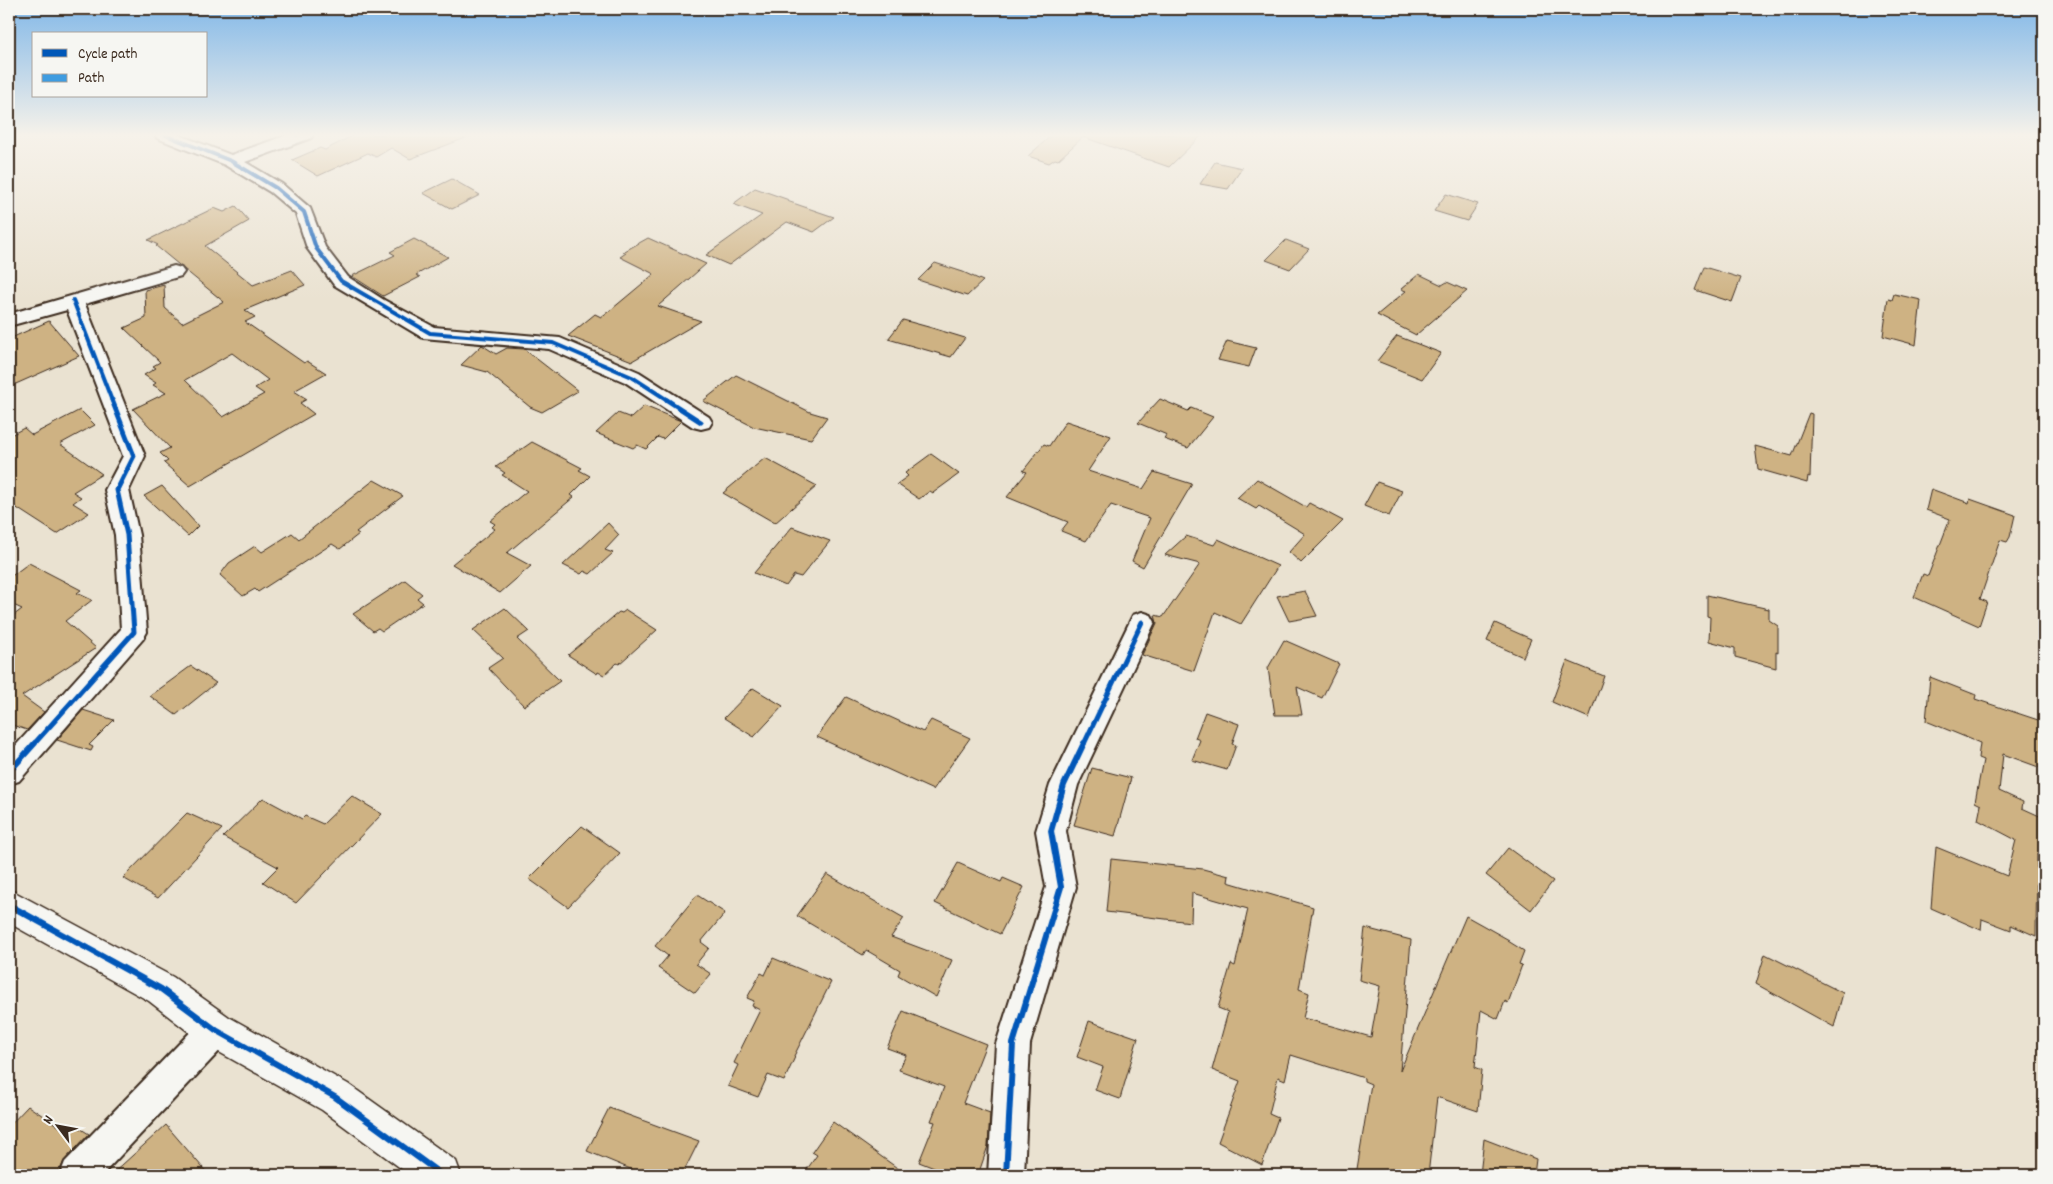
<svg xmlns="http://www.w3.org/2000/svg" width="2053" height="1184" font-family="Dekko,sans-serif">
  <rect width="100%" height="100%" fill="#eae2d1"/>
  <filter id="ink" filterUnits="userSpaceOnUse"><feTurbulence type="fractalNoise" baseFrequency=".02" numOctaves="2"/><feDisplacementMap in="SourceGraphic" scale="10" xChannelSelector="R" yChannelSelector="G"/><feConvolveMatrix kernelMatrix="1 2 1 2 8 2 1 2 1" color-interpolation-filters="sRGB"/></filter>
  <g filter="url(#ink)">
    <g fill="#ceb283" stroke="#3b2a1e" fill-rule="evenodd">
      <polygon points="356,134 471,134 471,136 410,159 391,148 376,157 368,153 318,176 292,160 320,148 325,150"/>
      <polygon points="1053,134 1203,134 1169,167 1083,137 1058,160 1055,159 1049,163 1028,156"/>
      <polygon points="1215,162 1242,168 1228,189 1200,184"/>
      <polygon points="452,179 480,195 452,209 423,193"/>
      <polygon points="755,188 789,200 787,201 834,217 814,232 787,222 729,265 706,255 762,215 733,204"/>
      <polygon points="1446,194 1478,204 1467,221 1434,211"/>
      <path d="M236,206L249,221L205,246L253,285L292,270L305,285L245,310L255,317L245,322L304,363L307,361L326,373L294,391L307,399L300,403L314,414L190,486L164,463L168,461L160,453L170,448L133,409L166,393L153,385L156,383L144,375L156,368L153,366L160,362L124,328L146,318L145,290L164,285L165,308L182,323L224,302L156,246L158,245L148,240L214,208L224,212ZM232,353L268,380L255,388L264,394L223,417L185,380Z"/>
      <polygon points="648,238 706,264 658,306 701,321 632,361 568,336 595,314 601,317 612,309 654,274 620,257 626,253 623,252"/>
      <polygon points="414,239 448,257 416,275 420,277 383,296 352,276 395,255 390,252"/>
      <polygon points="1286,240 1309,249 1290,269 1266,260"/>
      <polygon points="935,263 963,272 983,281 967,296 918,280"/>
      <polygon points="1704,267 1741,278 1732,302 1695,290"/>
      <polygon points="1419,274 1442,285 1447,282 1467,291 1416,335 1377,315 1406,291 1401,289"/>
      <polygon points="1894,294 1921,300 1916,345 1883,336 1888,299 1892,300"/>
      <polygon points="903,320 932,328 965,338 951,357 888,339"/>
      <polygon points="49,321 79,356 9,387 9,339"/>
      <polygon points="1397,336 1441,353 1422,379 1377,361"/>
      <polygon points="1227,341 1256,348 1249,367 1218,360"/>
      <polygon points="482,345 496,354 507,348 524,349 578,391 542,412 530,407 487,372 461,365"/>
      <polygon points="736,375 810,412 827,417 811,439 754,427 703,401"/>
      <polygon points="1160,399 1188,411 1191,408 1213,417 1188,448 1164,439 1167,435 1138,423"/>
      <polygon points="644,406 681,421 663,439 658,437 646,449 637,445 633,448 596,433 618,413 631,418"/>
      <polygon points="80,410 95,425 60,444 102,474 73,492 81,497 73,503 89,513 57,534 9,503 9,436 24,428 32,435"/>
      <polygon points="1809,413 1812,414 1810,477 1808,476 1807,483 1758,469 1755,446 1792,456"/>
      <polygon points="1066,421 1111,436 1088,471 1143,489 1154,472 1192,484 1143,567 1132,561 1150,518 1111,505 1086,541 1061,531 1068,522 1007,497 1027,472 1023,471 1044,444 1049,446"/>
      <polygon points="532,442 582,468 579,470 590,476 571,495 574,497 507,553 531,566 500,593 452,564 495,529 492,527 495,524 490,521 527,491 502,475 505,473 496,467"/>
      <polygon points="931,454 959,474 933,493 930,491 919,499 897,484 908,476 905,473"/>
      <polygon points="765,458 817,486 775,523 723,493"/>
      <polygon points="1257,479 1306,507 1309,503 1343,521 1301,563 1289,552 1305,534 1259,506 1256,509 1237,498"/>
      <polygon points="374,480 403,496 356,532 359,534 340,549 332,544 258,592 255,589 243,596 220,575 229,563 255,546 262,552 292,533 299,539"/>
      <polygon points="1377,482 1402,491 1389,516 1364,506"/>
      <polygon points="162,486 198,526 188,536 144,496"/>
      <polygon points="1931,489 1969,503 1970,499 2015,515 2010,537 2007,542 2000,540 1980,599 1987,602 1979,626 1914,597 1923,574 1928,576 1950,519 1926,510"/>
      <polygon points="608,523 619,535 605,550 613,553 590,574 584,571 581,574 563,565"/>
      <polygon points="792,527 830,541 801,577 794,575 786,586 754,573"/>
      <polygon points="1186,536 1214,545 1218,539 1278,566 1241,624 1215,612 1194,671 1142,655 1157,623 1155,615 1163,617 1200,564 1165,555"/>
      <polygon points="29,563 81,590 77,593 92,600 65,621 96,648 22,696 44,712 27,730 9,724 9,619 22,609 9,603 9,578"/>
      <polygon points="405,580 422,594 417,598 423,603 382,631 378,628 373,631 353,614"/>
      <polygon points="1305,591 1317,616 1289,621 1277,596"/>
      <polygon points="1707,595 1769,609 1769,620 1778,626 1778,653 1776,652 1776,668 1735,657 1735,648 1709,641 1710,617 1707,616"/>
      <polygon points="505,608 529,631 517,639 560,681 524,706 488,668 503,658 473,630"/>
      <polygon points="626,610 657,630 619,664 617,663 604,675 598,672 597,674 568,655 619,612 622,613"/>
      <polygon points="1495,623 1531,639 1523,657 1487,641"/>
      <polygon points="1284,640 1339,664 1322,698 1297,687 1302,715 1275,715 1268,668"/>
      <polygon points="1567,661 1604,676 1589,718 1552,702"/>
      <polygon points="191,666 216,683 176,715 150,696"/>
      <polygon points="1930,677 1976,695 1975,699 2044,722 2044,769 2003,754 1999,791 2023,802 2022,808 2044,818 2044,857 2037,854 2036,936 2011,925 2011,930 1982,919 1981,930 1931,908 1936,847 2007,876 2016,840 1978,820 1981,805 1975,802 1983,760 1978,758 1980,743 1926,721"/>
      <polygon points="753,688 783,706 754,737 724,718"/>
      <polygon points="846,697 923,732 931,720 970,738 933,790 817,737"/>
      <polygon points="83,710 114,720 89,745 93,747 91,751 57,740"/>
      <polygon points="1205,712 1239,724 1232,744 1236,745 1227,770 1192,760 1200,740 1195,738"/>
      <polygon points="1092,768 1131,778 1115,836 1074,825"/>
      <polygon points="352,796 382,814 296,903 263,882 278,867 223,837 263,798 302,819 305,816 323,824"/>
      <polygon points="187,813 222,829 158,898 123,878"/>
      <polygon points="582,826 620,853 568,907 529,879"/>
      <polygon points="1508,848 1553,881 1531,910 1486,875"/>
      <polygon points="1111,859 1203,869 1229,876 1228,882 1313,907 1299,989 1309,993 1303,1018 1371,1037 1380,986 1359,980 1365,928 1411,940 1400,1071 1466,916 1509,940 1508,941 1524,951 1519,964 1522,965 1508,1003 1505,1001 1498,1019 1481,1010 1475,1067 1482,1070 1478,1111 1437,1097 1428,1175 1356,1175 1371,1084 1364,1081 1364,1078 1291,1055 1285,1080 1278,1077 1269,1114 1278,1118 1262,1165 1218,1142 1240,1081 1212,1070 1228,1012 1218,1008 1231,964 1235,966 1248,909 1192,893 1191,922 1106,912"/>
      <polygon points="958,863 1001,882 1003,878 1024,887 1000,934 935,903"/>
      <polygon points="827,874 904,918 891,937 952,960 936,997 898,975 900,970 866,950 863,955 797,916"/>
      <polygon points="697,895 725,913 701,942 709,948 696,964 711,974 695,993 658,968 668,956 655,946"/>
      <polygon points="1765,954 1843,993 1834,1027 1756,984"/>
      <polygon points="773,958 831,982 794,1056 795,1057 784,1081 768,1075 758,1097 728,1086 738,1065 734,1063 760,1010 752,1006 754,1001 747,998 761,973 765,975"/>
      <polygon points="903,1011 986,1044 963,1103 990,1113 988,1146 978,1175 952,1175 919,1162 935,1122 931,1121 944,1087 899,1070 906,1055 887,1048"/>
      <polygon points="1089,1021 1138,1038 1120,1099 1095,1090 1103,1067 1077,1057"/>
      <polygon points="28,1106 66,1131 73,1124 89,1134 64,1161 58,1175 9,1175 9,1126"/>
      <polygon points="609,1108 699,1141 682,1175 645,1175 587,1151"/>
      <polygon points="833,1122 907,1175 803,1175 817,1155 812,1152"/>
      <polygon points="166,1125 209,1175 111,1175"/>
      <polygon points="1484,1139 1536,1159 1534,1175 1480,1175"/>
    </g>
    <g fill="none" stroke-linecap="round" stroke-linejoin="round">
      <defs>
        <g id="minor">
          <polygon points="155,134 177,134 231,155 290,134 313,134 311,138 245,162 282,184 310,208 325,247 348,277 384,300 434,327 560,338 639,372 709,417 712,422 709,427 701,429 693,427 625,382 549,349 423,338 334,285 307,248 296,214 270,192 225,165 157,138"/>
          <polygon points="174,266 181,268 184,272 181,276 85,304 145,456 129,490 139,535 147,632 143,639 19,781 9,784 9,753 121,629 115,535 105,490 123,456 67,310 9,326 9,314"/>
          <polygon points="1142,612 1151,615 1155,622 1078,785 1066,831 1076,887 1030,1044 1024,1175 988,1175 996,1044 1046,887 1036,831 1050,785 1133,615"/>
          <polygon points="216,1014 228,1018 232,1030 228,1042 102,1175 60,1175 65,1162 204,1018"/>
        </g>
        <polygon id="tertiary" points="9,889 173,977 229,1017 348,1084 456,1161 461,1175 410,1175 322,1110 203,1043 149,1001 9,923"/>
      </defs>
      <use href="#minor" stroke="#3b2a1e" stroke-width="4"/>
      <use href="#tertiary" stroke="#3b2a1e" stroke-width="3"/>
      <use href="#minor" fill="#f6f6f2" fill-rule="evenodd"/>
      <use href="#tertiary" fill="#f6f6f2" fill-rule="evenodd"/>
      <polyline stroke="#3f9ce0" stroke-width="3" stroke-dasharray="5.5 3" stroke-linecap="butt" points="297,134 297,137"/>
      <defs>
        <g id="cycleway-far2">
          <polyline points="163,134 231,161 276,188 304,212 316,248 341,281 430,333 553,343 632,377 669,401"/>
          <polyline points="73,300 112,401"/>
        </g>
        <g id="cycleway-far1">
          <polyline points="667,400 701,422"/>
          <polyline points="34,744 134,632 127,535 117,490 134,456 112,400"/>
          <polyline points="1084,744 1142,622"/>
        </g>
        <g id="cycleway">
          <polyline points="9,772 35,743"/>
          <polyline points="9,905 161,989 216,1030 335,1097 442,1175"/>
          <polyline points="1006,1175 1013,1044 1061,887 1051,831 1064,785 1084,743"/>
        </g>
      </defs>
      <use href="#cycleway-far2" stroke="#f6f6f2" stroke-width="6"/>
      <use href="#cycleway-far1" stroke="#f6f6f2" stroke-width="8"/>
      <use href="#cycleway" stroke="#f6f6f2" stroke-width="9"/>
      <use href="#cycleway-far2" stroke="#0057b8" stroke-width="4"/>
      <use href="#cycleway-far1" stroke="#0057b8" stroke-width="5"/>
      <use href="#cycleway" stroke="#0057b8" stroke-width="6"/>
    </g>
  </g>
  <linearGradient id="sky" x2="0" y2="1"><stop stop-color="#82b8e8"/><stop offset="0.45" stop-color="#f6f2ea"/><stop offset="1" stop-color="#f6f2ea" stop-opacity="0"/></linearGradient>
  <rect width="2053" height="300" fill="url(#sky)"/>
  <rect width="2053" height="1184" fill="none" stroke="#f6f6f2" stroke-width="30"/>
  <rect x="15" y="15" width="2023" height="1154" fill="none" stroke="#3b2a1e" stroke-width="2" filter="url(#ink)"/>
  <rect x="32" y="32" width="175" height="65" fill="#f6f6f2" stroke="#aba49d"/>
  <rect x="42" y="49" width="25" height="8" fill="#0057b8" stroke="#aba49d"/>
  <text x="78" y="58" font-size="15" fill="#3b2a1e">Cycle path</text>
  <rect x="42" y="74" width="25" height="8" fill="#3f9ce0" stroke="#aba49d"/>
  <text x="78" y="82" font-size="15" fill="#3b2a1e">Path</text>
  <g transform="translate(58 1126) rotate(302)" stroke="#f6f6f2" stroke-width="4" paint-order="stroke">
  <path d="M0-4L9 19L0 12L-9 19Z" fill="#3b2a1e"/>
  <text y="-8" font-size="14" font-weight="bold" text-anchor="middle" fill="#3b2a1e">N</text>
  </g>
</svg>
